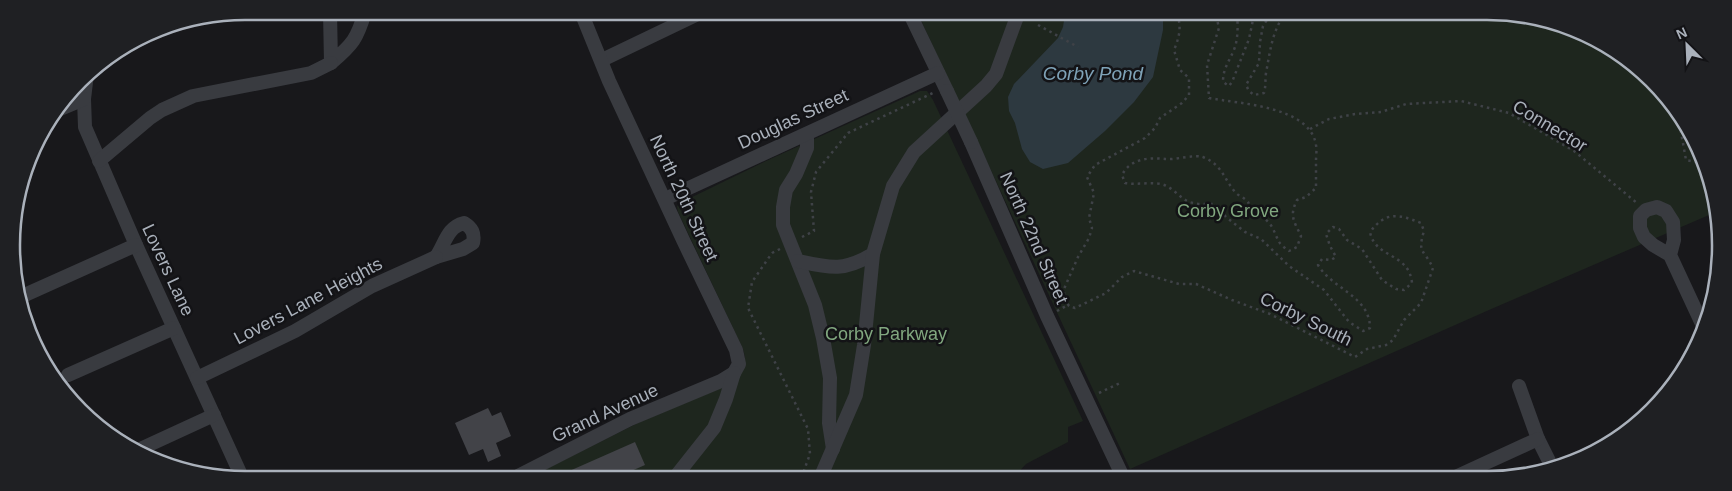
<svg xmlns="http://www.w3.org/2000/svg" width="1732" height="491" font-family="Arial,sans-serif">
  <rect width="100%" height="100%" fill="#18181b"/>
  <g fill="#1e261e">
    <polygon points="918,14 1532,16 1616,51 1681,115 1716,200 1716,212 1489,310 1130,469"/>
    <path d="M920,91H927L933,100L1083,421L1068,427V442L1026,464L1014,477L532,476L642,421L731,384C744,373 748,366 743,349L678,212L677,206L682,202L766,161Z"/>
  </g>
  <polygon fill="#2d3940" points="1065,14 1163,14 1163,30 1153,77 1134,102 1105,131 1068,163 1043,169 1030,162 1022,149 1015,123 1009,111 1008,97 1014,84 1058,38 1063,27"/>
  <g fill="#424348">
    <polygon points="488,408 492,416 501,412 511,436 496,443 501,456 488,462 483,449 469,455 455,423"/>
    <polygon points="635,442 645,465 620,476 613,476 610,470 597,476 558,476"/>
  </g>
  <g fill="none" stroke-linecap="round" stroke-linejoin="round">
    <g stroke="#3f4247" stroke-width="2.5" stroke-dasharray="2.5 4" stroke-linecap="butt">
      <path d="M1177,14C1182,27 1179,38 1174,50L1180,70L1189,78V95L1182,103L1160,118L1155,128L1145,138L1095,165L1087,177L1094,193L1089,218L1092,228L1089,238L1078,257L1064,289V298L1069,306L1075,308L1106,293L1122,277L1134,271L1179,284H1196L1232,300L1270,314L1355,357L1367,349L1386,345L1393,340L1404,320L1421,303L1433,268C1424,249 1417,254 1424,231L1421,223C1398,214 1386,211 1370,232C1375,259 1409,252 1412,283L1404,290L1396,289L1382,280L1362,249L1347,240L1339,229L1333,227L1326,234L1330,246L1336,257L1331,260L1322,259L1318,265C1332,289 1370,296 1370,328L1363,331L1349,322L1324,290L1289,266L1261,239L1245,232L1226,217L1215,204C1206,204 1195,205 1187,201C1178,196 1171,186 1161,184C1149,182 1137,185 1125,183L1122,175C1130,159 1148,157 1165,159C1177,160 1194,154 1203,157C1223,165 1224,180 1236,193C1239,196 1243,197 1246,200C1249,202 1248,203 1250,206C1256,214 1267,218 1272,227C1279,240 1276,242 1289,251L1297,247L1301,236C1294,221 1289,216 1297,200L1306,197L1316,188C1316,179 1316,169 1316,160C1316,156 1317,150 1316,145C1310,106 1240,104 1209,98L1207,65L1219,28L1216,15"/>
      <path d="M1237,15C1238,25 1238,37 1235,47C1230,61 1223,67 1223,82L1229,86L1232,82L1249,39L1254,15"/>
      <path d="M1270,15L1263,26L1260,42L1259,63L1246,85L1249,91L1254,95L1264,93C1266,86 1265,80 1266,73C1270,52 1272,32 1284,15"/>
      <polyline points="1038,25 1078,47"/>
      <polyline points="1672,106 1679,121 1686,160 1701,163"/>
      <polyline points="1310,129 1329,119 1355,114 1381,112 1406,104 1461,101 1509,113 1574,151 1637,203"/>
      <polyline points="802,237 814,231 811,192 816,172 848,133 935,92"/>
      <polyline points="780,249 772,253 752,282 748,308 808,429 810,454 802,476"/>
      <polyline points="1057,311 1068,305"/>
      <polyline points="1099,393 1122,382"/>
    </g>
    <g stroke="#393b40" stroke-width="14">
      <path d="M330,12L331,63C353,44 357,39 365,12"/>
      <polyline points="910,14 947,91"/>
      <polyline points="602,60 700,13"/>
      <polyline points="87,74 84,99 85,127 136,245 241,475"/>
      <polyline points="60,109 84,99"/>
      <polyline points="807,134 807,148 796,174 786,190 783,207 783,225 815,305 823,338 830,378 829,423 833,449"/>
      <polyline points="971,142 1047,316 1123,477"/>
      <polyline points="99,161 150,118 162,110 193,96 311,73 331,63"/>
      <polyline points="665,199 938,73"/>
      <path d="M464,223C472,228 475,233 473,243L463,249L436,257C445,244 447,227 464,223Z"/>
      <polyline points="1670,255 1674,240 1673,222 1666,211 1657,207 1646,210 1640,216 1640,228 1644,237 1653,245 1670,255 1703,326"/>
      <path d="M798,261C830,268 843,272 873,254"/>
      <polyline points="18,298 136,245"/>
      <polyline points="68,375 174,328"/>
      <polyline points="197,378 295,331 372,286 436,257"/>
      <polyline points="1519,386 1538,439 1552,467"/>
      <polyline points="138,450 214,415"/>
      <polyline points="518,476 630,419 721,381 734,373 739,364 736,350 684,242 609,81 581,12"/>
      <polyline points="676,476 714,428 726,399 734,373"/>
      <polyline points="821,476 856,395 864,345 873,254 893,186 914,152 986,86 996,74 1018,14"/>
      <polyline points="1453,478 1538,439"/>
    </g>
    <polyline stroke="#393b40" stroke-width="14" points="947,91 971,142"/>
  </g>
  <g text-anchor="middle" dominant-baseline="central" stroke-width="5" stroke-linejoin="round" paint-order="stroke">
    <g font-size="18" fill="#aab1bb" stroke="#131316">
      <text transform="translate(793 119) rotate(-25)">Douglas Street</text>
      <text transform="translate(1550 126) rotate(31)">Connector</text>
      <text transform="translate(684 198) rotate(65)">North 20th Street</text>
      <text transform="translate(1034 238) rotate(66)">North 22nd Street</text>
      <text transform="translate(168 270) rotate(65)">Lovers Lane</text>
      <text transform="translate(308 301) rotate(-28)">Lovers Lane Heights</text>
      <text transform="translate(1306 319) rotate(26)">Corby South</text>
      <text transform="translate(605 413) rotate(-25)">Grand Avenue</text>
    </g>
    <g font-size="18" fill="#81a77f" stroke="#131316">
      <text x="1228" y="211">Corby Grove</text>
      <text x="886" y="334">Corby Parkway</text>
    </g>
    <g font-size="19" font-style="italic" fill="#7fa3b8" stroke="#131316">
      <text x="1093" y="73">Corby Pond</text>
    </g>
  </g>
  <path d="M0 0H1732V491H0ZM245 20H1487A225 225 0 0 1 1712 245V246A225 225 0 0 1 1487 471H245A225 225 0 0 1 20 246V245A225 225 0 0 1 245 20Z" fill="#1f2023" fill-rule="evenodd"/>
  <path fill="none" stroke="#aab1bb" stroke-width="2.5" d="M245 20H1487A225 225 0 0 1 1712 245V246A225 225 0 0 1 1487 471H245A225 225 0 0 1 20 246V245A225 225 0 0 1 245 20Z"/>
  <g transform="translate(1687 45) rotate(336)" stroke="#131316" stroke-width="4" paint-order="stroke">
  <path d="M0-4L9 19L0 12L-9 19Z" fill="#aab1bb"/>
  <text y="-8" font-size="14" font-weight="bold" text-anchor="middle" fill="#aab1bb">N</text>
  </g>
</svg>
